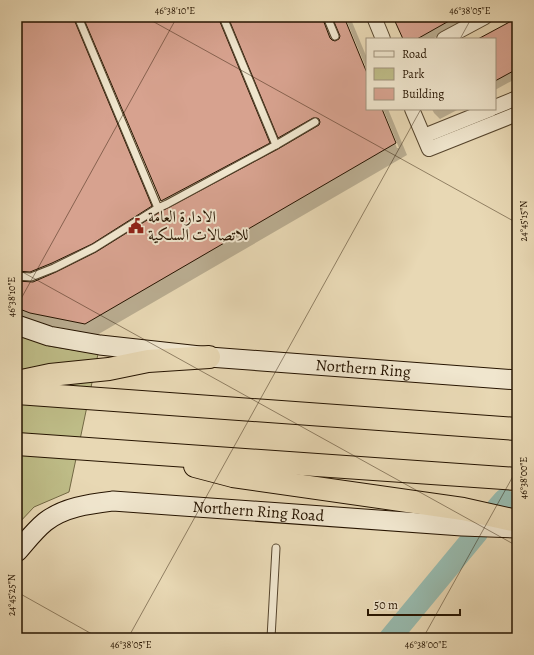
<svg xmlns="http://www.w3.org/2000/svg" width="534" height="655" font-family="Alegreya,Amiri,serif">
  <rect width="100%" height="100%" fill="#e8d8b4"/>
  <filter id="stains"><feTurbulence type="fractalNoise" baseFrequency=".005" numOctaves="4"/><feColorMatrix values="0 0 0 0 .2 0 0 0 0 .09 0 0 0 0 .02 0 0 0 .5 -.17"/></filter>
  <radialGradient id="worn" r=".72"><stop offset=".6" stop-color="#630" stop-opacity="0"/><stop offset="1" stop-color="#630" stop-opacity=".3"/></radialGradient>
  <polygon fill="#bebc87" stroke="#726844" points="17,334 49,346 98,354 69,492 34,507 17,525"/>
  <g fill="#0003" fill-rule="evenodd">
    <path d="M17,17H343L367,76V109H381L397,148H399L383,109H388L407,155L97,335L43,324L17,315ZM87,24L161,201L169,209L161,213L85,31L84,28ZM233,24L279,137L287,145L279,150L230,31L229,28L231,25ZM336,24L341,37L338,41L333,31L334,26Z"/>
    <polygon points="345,17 350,17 367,58 367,70"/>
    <polygon points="394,17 472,17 432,39 404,39"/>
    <polygon points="517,19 517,78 495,90 495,39 480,39"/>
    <polygon points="432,109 459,109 440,119 434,113"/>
  </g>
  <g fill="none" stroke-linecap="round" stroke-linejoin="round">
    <g stroke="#97baae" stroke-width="22">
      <polyline points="497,508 504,500"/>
      <polyline points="390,638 477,533"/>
    </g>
  </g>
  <g fill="#d7a28f" stroke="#261400">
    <polygon points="17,17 73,17 152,206 92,244 52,263 30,272 17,271"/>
    <polygon points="83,17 218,17 270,143 161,201"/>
    <polygon points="228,17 322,17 330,38 332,40 335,41 339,39 340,36 332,17 344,17 367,73 367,109 382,109 396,143 85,324 30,313 17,308 17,281 33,282 56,272 96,252 160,212 278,149 319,125 320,122 319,119 317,118 313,118 278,138"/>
    <polygon points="393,17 456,17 417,39 403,39"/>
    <polygon points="517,18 517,69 495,81 495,39 478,39"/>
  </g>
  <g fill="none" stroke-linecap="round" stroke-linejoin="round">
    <defs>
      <g id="lane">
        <polyline points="78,17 158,208 167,204 276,145 315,122"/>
        <polyline points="223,17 276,145"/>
        <polyline points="327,17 335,36"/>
        <polyline points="17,276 31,277 54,268 94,248 158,208"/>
        <polyline points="271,638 276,548"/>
      </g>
      <g id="street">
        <polyline points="374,17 383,39"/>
        <polyline points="444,39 485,17"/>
        <polyline points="495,107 517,98"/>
        <polyline points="412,109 429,149 517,114"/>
        <polyline points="424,136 491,109"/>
      </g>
      <g id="secondary">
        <path id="s1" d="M17,325L49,336L100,345L209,357L517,380"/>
        <path id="s2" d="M17,552C26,542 34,531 45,522C64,507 89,504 113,501L462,526L517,528"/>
      </g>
      <g id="highway">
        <polyline points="17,382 50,375 109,369 148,361 209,357"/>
        <polyline points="17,393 517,429"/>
        <polyline points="17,444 145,453 517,479"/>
        <polyline points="195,466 233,476 463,509 517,521"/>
      </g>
    </defs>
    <use href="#lane" stroke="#56452d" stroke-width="9"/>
    <use href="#street" stroke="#56452d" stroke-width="16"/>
    <use href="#secondary" stroke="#261400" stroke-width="21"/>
    <use href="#highway" stroke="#261400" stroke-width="24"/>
    <use href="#lane" stroke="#f0e6ce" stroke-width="7"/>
    <use href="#street" stroke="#f0e6ce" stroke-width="14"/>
    <use href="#secondary" stroke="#f0e6ce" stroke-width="19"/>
    <use href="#highway" stroke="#e8d8b4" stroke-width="22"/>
  </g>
  <path fill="none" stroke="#261400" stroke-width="1" stroke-opacity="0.45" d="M145,17L517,223M460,39L472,17M17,269L517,546M17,306L177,17M17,592L99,638M128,638L421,109M423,638L517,469"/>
  <defs>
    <symbol id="civic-bare" viewBox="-9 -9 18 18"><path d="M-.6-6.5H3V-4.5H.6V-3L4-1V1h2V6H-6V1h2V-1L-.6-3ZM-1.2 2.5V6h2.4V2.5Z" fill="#8f2418" stroke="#f0e6ce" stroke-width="2.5" paint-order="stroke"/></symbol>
  </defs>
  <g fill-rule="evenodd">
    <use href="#civic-bare" x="125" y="215" width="22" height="22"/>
  </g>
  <g text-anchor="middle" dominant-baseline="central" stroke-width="4" stroke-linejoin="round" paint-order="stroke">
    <g font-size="16" fill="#261400" stroke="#f0e6ce" text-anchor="start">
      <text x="148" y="217">الادارة العامة<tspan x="148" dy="18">للاتصالات السلكية</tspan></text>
    </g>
    <g font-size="16" fill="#261400" stroke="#f0e6ce">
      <text stroke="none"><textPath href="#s1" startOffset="350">Northern Ring</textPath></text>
      <text stroke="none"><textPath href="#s2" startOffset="259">Northern Ring Road</textPath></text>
    </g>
  </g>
  <rect width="534" height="655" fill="none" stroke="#e8d8b4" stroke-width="44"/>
  <rect x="366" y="38" width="130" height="72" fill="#f0e6ce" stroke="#9f927c"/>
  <rect x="374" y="51" width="20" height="6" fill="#f0e6ce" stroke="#9f927c"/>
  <text x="402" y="58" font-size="12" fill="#261400">Road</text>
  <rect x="374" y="68" width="20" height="12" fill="#bebc87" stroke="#9f927c"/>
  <text x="402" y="78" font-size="12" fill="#261400">Park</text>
  <rect x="374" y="88" width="20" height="12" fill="#d7a28f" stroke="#9f927c"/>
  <text x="402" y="98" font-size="12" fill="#261400">Building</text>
  <path d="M368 609v6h92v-6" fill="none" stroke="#261400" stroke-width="2"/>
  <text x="374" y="609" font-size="12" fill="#261400" stroke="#f0e6ce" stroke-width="3" paint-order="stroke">50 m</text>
  <rect x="22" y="22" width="490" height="611" fill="none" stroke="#261400" stroke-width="1.5"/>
  <g font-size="10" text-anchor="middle" fill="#261400">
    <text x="175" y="14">46°38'10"E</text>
    <text x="470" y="14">46°38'05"E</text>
    <text transform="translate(523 221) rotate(-90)" y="4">24°45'15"N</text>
    <text transform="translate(11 297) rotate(-90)" y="4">46°38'10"E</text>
    <text transform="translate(523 478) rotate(-90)" y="4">46°38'00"E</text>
    <text transform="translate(11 595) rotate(-90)" y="4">24°45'25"N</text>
    <text x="131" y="648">46°38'05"E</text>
    <text x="426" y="648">46°38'00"E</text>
  </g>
  <rect width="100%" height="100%" filter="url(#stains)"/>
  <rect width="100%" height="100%" fill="url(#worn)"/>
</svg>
